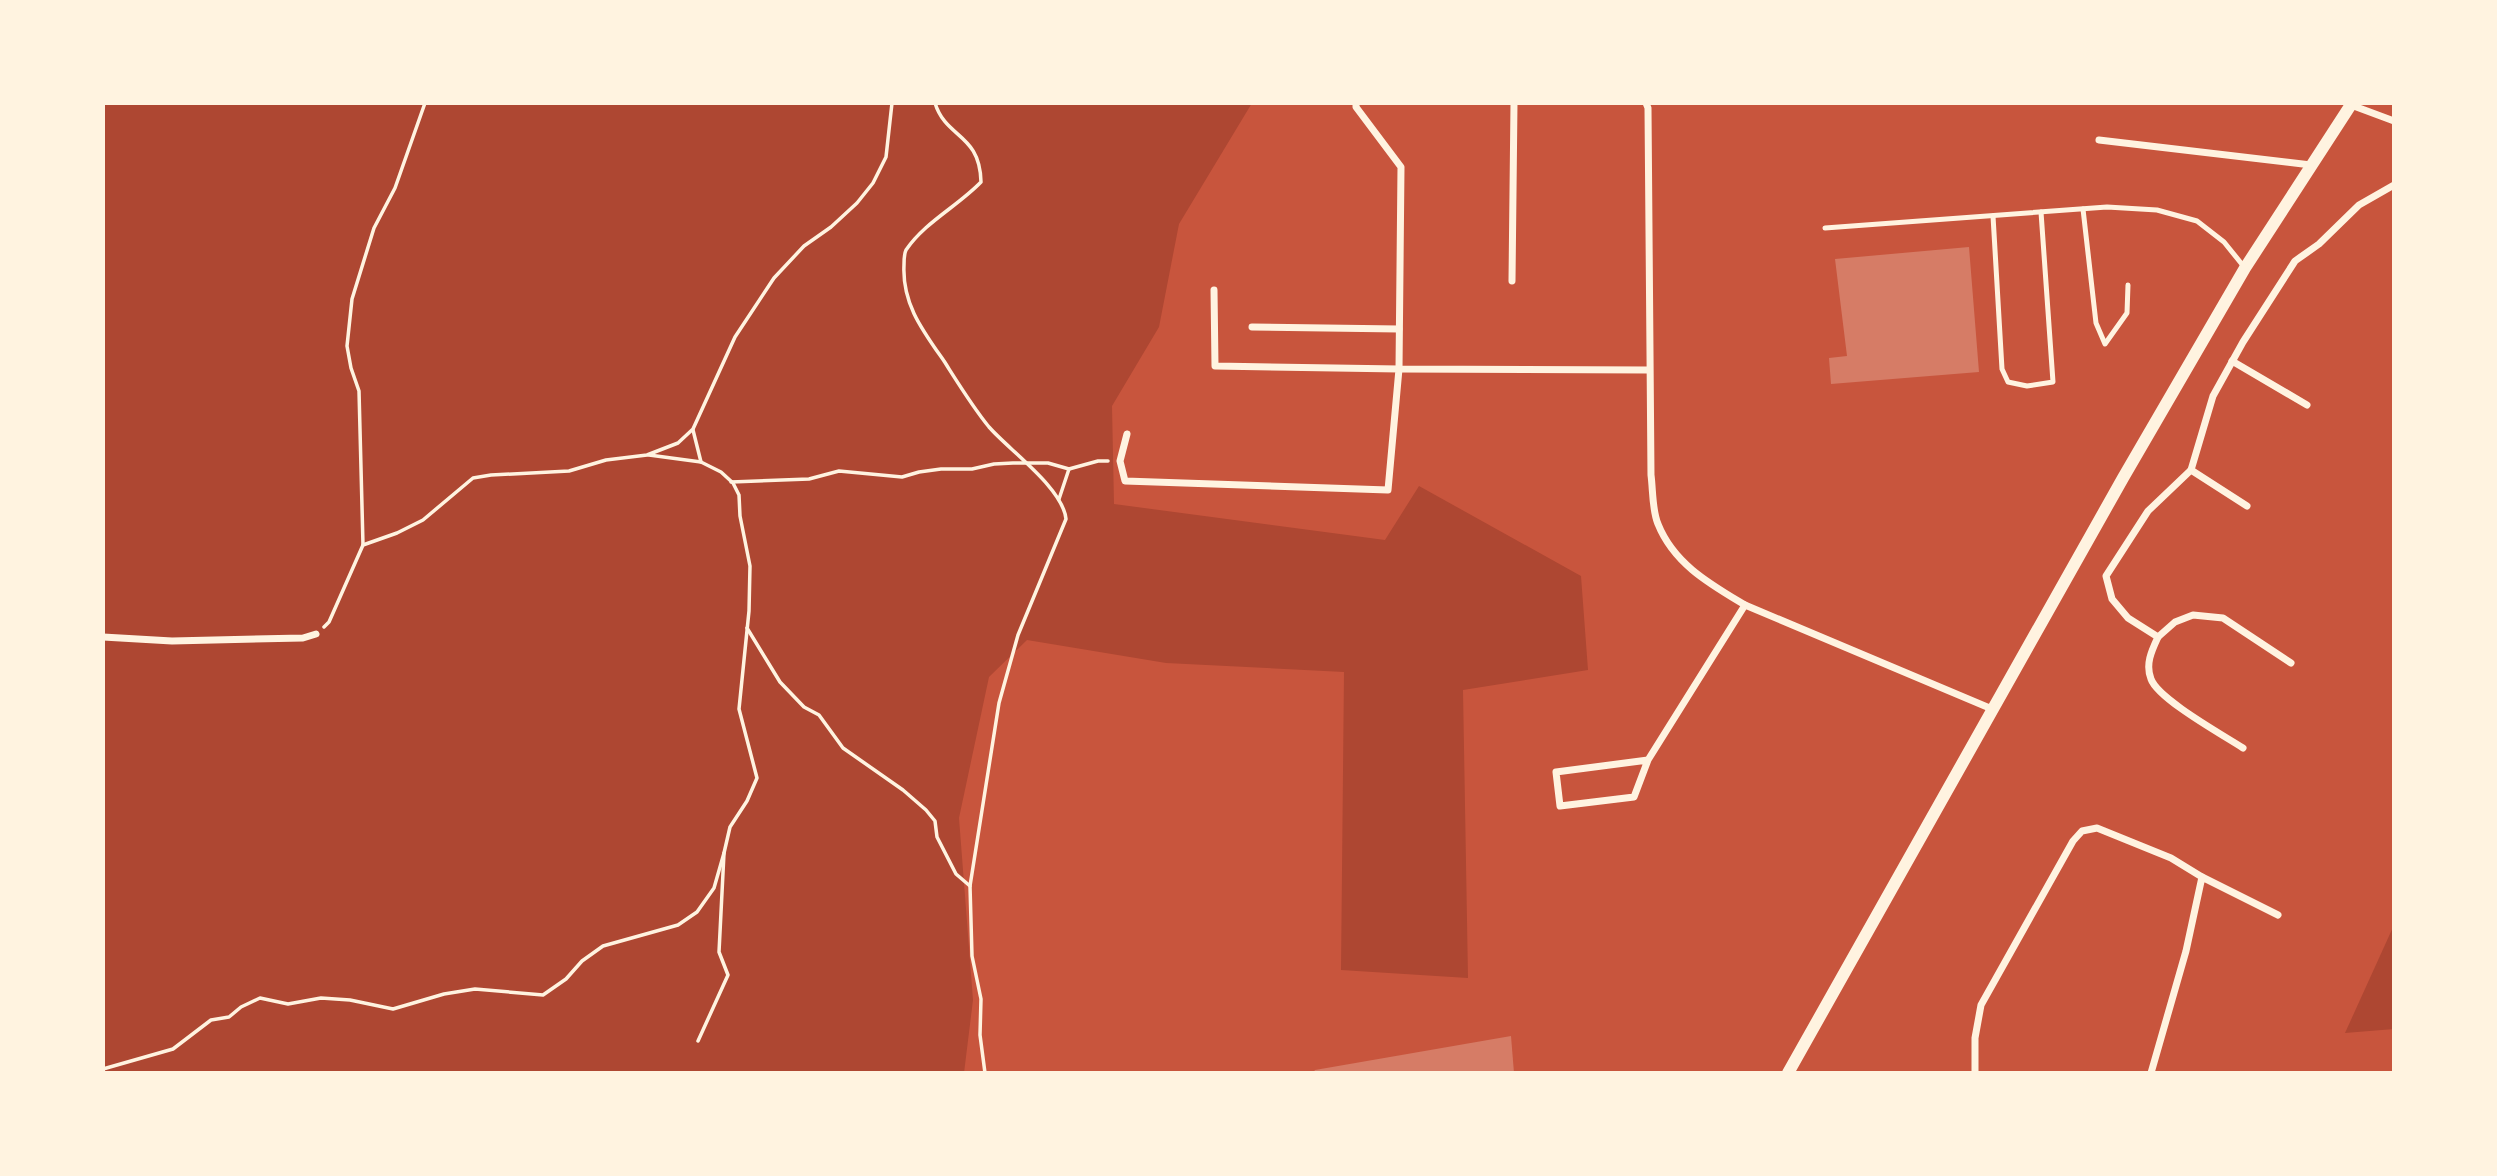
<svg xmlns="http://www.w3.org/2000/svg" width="2497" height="1176" font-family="Ubuntu,sans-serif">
  <rect width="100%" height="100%" fill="#c8553d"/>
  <g fill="#ae4732">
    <polygon points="103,103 1252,103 1179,224 1159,327 1112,406 1114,504 1385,540 1419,486 1581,576 1588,670 1463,690 1468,978 1341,970 1344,672 1166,663 1027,640 989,677 959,818 973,1000 964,1073 103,1073"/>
    <polygon points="2394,925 2394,1029 2345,1033"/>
  </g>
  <g fill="#d67c66">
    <polygon points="1969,247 1979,372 1831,384 1829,358 1847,356 1835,259"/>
    <polygon points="1511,1036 1514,1073 1313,1073 1315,1070"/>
  </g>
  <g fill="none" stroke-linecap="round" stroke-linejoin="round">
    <g stroke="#fff3e0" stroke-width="3.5">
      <path d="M935,103C946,139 980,133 981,182C958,206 925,222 906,250C904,254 904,260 904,265C902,304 923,331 944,361C958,383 972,406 989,427C1009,450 1063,488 1066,519L1018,635L999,703L970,886L972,956L981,999L980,1035L985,1073"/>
      <polyline points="693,430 701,462"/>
      <polyline points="649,455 701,462 721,472 733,483 739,495 740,516 750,566 749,611 739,709 757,778 747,801 730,827 724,853 719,952 728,975 698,1041"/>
      <polyline points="731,482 809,479 839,471 902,477 919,472 941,469 972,469 994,464 1013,463 1048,463 1069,469 1098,461 1108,461"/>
      <polyline points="1059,499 1069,469"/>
      <polyline points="363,545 359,391 351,368 347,346 352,299 374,228 395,188 425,103"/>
      <polyline points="324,627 329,622 363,545 397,533 423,520 473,478 491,475 569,471 606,460 647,455 678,443 693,429 735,337 774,278 804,246 831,227 857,203 873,183 886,157 892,103"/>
      <polyline points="747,628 780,682 804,707 819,715 843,748 903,790 926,810 935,821 937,837 956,874 970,886"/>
      <polyline points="103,1069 173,1049 211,1020 229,1017 241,1007 260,998 288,1004 321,998 350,1000 393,1009 444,994 475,989 543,995 566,979 582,961 603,946 678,925 697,912 714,888 724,853"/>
    </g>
    <g stroke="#fff3e0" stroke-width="5">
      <polyline points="2083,209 2096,323 2105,344 2127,313 2128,285"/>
      <polyline points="1993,216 2002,369 2008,382 2027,386 2053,382 2041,212"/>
      <polyline points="1825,228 2107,207 2157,210 2197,221 2224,242 2245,268"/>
    </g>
    <g stroke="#fff3e0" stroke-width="7">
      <polyline points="1356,103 1356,107 1401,167 1399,369 1649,370"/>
      <path d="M1646,103L1648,108L1651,475C1653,490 1652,510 1658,524C1674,564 1710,584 1745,605L1992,709"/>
      <polyline points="2351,105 2394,121"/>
      <polyline points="2099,140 2311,165"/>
      <polyline points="1512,281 1514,103"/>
      <polyline points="1252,327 1399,329"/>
      <polyline points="2232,361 2307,405"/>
      <polyline points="1127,434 1120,461 1125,481 1388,490 1399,369 1215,366 1214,290"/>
      <polyline points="2191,470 2247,506"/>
      <polyline points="103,637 172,641 303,638 316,634"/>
      <polyline points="2158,637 2175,622 2193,615 2223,618 2291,663"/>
      <path d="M2243,748C2223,735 2158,699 2151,679C2145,664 2152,650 2158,637L2128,618L2112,599L2106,576L2148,511L2191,470L2213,396L2243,342L2295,261L2319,244L2359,205L2394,185"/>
      <polyline points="1648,760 1634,797 1560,806 1556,772 1648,760 1745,605"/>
      <polyline points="1975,1073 1975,1038 1981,1005 2073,841 2082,831 2097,828 2171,858 2202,877"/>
      <polyline points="2151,1073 2186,951 2202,877 2278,915"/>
    </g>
    <polyline stroke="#fff3e0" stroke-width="12" points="1788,1073 2123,478 2245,268 2352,103"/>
  </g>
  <rect width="2497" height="1176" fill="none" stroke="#fff3e0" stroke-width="210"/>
</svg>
